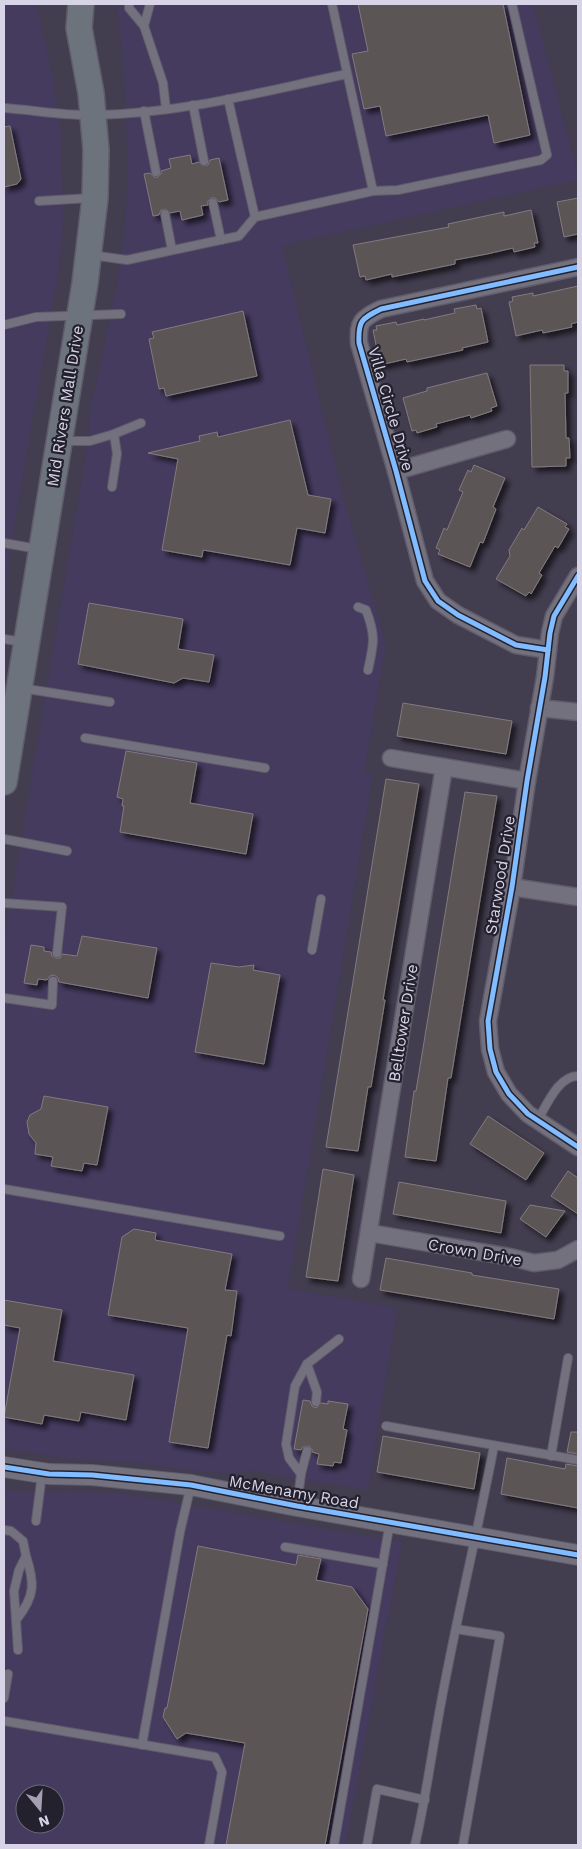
<svg xmlns="http://www.w3.org/2000/svg" width="582" height="1849" font-family="'Work Sans',sans-serif">
  <defs>
    <filter id="shadow"><feDropShadow dx="4.5" dy="4.5" stdDeviation="2.5" flood-color="#0009"/></filter>
  </defs>
  <rect width="100%" height="100%" fill="#423d4f"/>
  <g fill="#453b5f" fill-rule="evenodd">
    <polygon points="4,4 36,4 53,78 61,133 63,224 57,281 14,525 4,605"/>
    <polygon points="116,4 533,4 578,176 578,180 282,245 343,498 386,645 364,772 373,773 288,1289 397,1308 368,1490 253,1471 236,1473 205,1472 131,1462 55,1457 4,1448 4,942 87,448 91,407 118,281 125,229 127,193 127,144 123,57"/>
    <path d="M4,1489L15,1491L118,1493L402,1542L345,1845H4ZM25,1794H55V1824H25Z"/>
  </g>
  <g fill="#5c5457" stroke="#837a7e" filter="url(#shadow)">
    <polygon points="358,4 503,4 530,135 494,143 488,115 386,136 380,106 364,109 352,54 368,51"/>
    <polygon points="10,126 21,179 17,184 4,187 4,127"/>
    <polygon points="190,155 192,164 199,162 203,166 208,165 210,160 219,158 228,200 219,202 215,198 211,198 208,201 208,205 201,206 203,215 182,220 180,211 170,213 166,209 161,210 159,215 153,216 144,174 150,173 154,177 158,177 161,174 161,171 171,168 169,159"/>
    <polygon points="578,198 578,234 564,237 557,202"/>
    <polygon points="531,210 538,243 534,243 535,247 514,252 513,248 487,254 455,260 455,264 392,277 392,274 366,280 365,276 360,277 353,245 449,227 448,224 504,212 504,216"/>
    <polygon points="578,286 578,322 571,324 572,327 543,333 542,330 516,336 509,302 513,301 512,297 533,293 533,296"/>
    <polygon points="476,305 477,309 481,308 488,342 462,348 463,350 407,362 406,359 380,365 373,330 377,330 376,326 396,322 397,325 424,319 424,320 455,313 454,309"/>
    <polygon points="243,311 257,376 166,396 164,388 159,389 149,339 154,338 152,332"/>
    <polygon points="530,365 564,365 564,371 568,371 568,393 565,393 566,438 569,438 570,458 566,458 566,466 532,467"/>
    <polygon points="487,373 497,406 491,408 492,411 471,418 470,415 436,424 437,427 417,433 416,430 412,431 403,398 427,391 427,388"/>
    <polygon points="290,420 308,495 331,499 325,533 297,528 290,565 203,550 202,557 162,550 178,459 148,453 200,441 199,436 217,432 218,437"/>
    <polygon points="474,465 505,478 493,507 496,509 483,543 480,542 470,567 438,554 440,550 436,548 444,528 447,530 463,492 459,490 468,470 471,472"/>
    <polygon points="538,507 567,524 565,527 569,529 558,548 555,546 539,573 542,575 531,594 529,592 526,596 496,579 510,556 509,550 522,528 524,530"/>
    <polygon points="89,603 183,619 178,649 214,655 209,682 183,678 174,683 78,664"/>
    <polygon points="403,703 512,721 506,754 397,736"/>
    <polygon points="126,751 197,763 190,803 253,814 246,854 120,832 124,806 122,806 123,799 117,797"/>
    <polygon points="386,779 419,784 383,1000 385,1000 371,1087 368,1087 358,1151 326,1147"/>
    <polygon points="465,792 497,796 451,1078 448,1078 436,1161 405,1157 414,1091 416,1091"/>
    <polygon points="82,936 157,948 148,998 59,982 58,978 54,975 50,976 47,980 38,979 37,985 24,983 31,945 44,947 44,951 51,952 52,956 56,958 60,958 62,954 77,956"/>
    <polygon points="211,963 239,967 254,965 253,970 280,975 264,1064 195,1052"/>
    <polygon points="44,1096 108,1107 97,1165 84,1163 82,1171 51,1166 53,1157 35,1154 36,1143 29,1134 27,1122 30,1115 41,1109"/>
    <polygon points="488,1116 544,1153 526,1180 470,1144"/>
    <polygon points="323,1169 354,1175 338,1281 306,1277"/>
    <polygon points="568,1171 578,1178 578,1214 551,1196"/>
    <polygon points="399,1182 506,1201 501,1233 393,1214"/>
    <polygon points="530,1205 565,1211 546,1237 520,1219"/>
    <polygon points="134,1229 156,1233 155,1240 232,1254 225,1290 237,1291 231,1336 227,1335 208,1448 169,1442 188,1328 108,1315 122,1237"/>
    <polygon points="386,1258 472,1273 472,1275 559,1289 554,1319 380,1290"/>
    <polygon points="4,1300 62,1310 53,1361 134,1375 126,1420 81,1412 79,1421 44,1415 42,1424 4,1417 20,1328 4,1325"/>
    <polygon points="303,1400 310,1401 312,1406 316,1408 321,1403 328,1404 328,1401 348,1404 343,1429 347,1430 341,1463 334,1462 333,1466 317,1464 319,1454 312,1452 312,1449 309,1446 303,1447 301,1450 294,1449"/>
    <polygon points="571,1432 578,1432 578,1454 567,1452"/>
    <polygon points="383,1436 480,1453 474,1489 377,1472"/>
    <polygon points="507,1458 565,1469 566,1464 578,1466 578,1508 501,1494"/>
    <polygon points="198,1546 296,1565 298,1555 321,1559 316,1580 352,1587 368,1609 325,1845 226,1845 245,1743 186,1733 177,1739 163,1717 165,1708 167,1708"/>
  </g>
  <g fill="none" stroke-linecap="round" stroke-linejoin="round">
    <defs>
      <g id="service">
        <polyline points="129,4 129,8 144,26"/>
        <polyline points="150,4 144,26 163,83 166,109"/>
        <polyline points="228,99 255,217"/>
        <polyline points="193,105 204,161"/>
        <path d="M4,108C34,110 65,116 95,115C180,114 264,91 347,74"/>
        <polyline points="144,111 156,172"/>
        <polyline points="373,191 398,190 541,160 547,155 512,4"/>
        <polyline points="39,201 91,198"/>
        <polyline points="213,203 221,240"/>
        <polyline points="165,214 172,250"/>
        <polyline points="91,255 127,260 239,236 255,217 373,191 332,4"/>
        <polyline points="4,325 36,317 121,314"/>
        <polyline points="62,441 90,441 114,434 141,423"/>
        <polyline points="112,487 117,454 114,434"/>
        <polyline points="4,543 38,549"/>
        <path d="M358,607L366,610C376,636 374,643 368,670"/>
        <polyline points="4,639 23,642"/>
        <polyline points="21,688 110,702"/>
        <polyline points="85,738 265,768"/>
        <polyline points="4,839 67,851"/>
        <polyline points="4,903 62,907 57,953"/>
        <polyline points="312,950 321,899"/>
        <polyline points="4,998 52,1005 53,981"/>
        <path d="M537,1121C547,1105 558,1076 578,1076"/>
        <polyline points="4,1189 280,1236"/>
        <polyline points="307,1364 317,1392 316,1402"/>
        <polyline points="386,1426 578,1460"/>
        <polyline points="551,1456 568,1358"/>
        <polyline points="301,1474 307,1451"/>
        <polyline points="297,1505 301,1474 289,1458 286,1444 295,1386 307,1364 339,1339"/>
        <polyline points="36,1521 42,1474"/>
        <polyline points="4,1530 11,1531 23,1541 26,1556 19,1570 14,1591 18,1650"/>
        <polyline points="285,1547 383,1564"/>
        <path d="M17,1619C35,1596 35,1583 26,1556"/>
        <polyline points="456,1629 500,1636 463,1845"/>
        <polyline points="4,1698 8,1674"/>
        <polyline points="4,1721 215,1757 222,1772 209,1845"/>
        <polyline points="142,1745 180,1532 191,1485"/>
        <polyline points="334,1845 390,1522"/>
        <polyline points="367,1845 377,1789 425,1800"/>
        <path d="M415,1845C425,1802 431,1758 439,1714C455,1624 477,1535 494,1446"/>
      </g>
      <g id="minor">
        <polyline points="396,471 507,439"/>
        <polyline points="578,576 554,616 550,633 545,677 527,781 512,887 488,1021 490,1049 496,1072 509,1094 528,1114 578,1147"/>
        <path d="M548,650L516,645L458,615L438,601L425,581L396,471L359,343C358,321 361,319 381,309L578,267"/>
        <polyline points="539,708 578,712"/>
        <polyline points="391,758 527,781"/>
        <polyline points="512,887 578,897"/>
        <polyline points="370,1233 510,1257 534,1263 558,1260 578,1249"/>
        <polyline points="361,1279 444,767"/>
      </g>
      <polyline id="tertiary" points="4,1467 49,1474 92,1475 191,1485 297,1506 578,1555"/>
      <polyline id="primary" points="4,782 85,283 95,198 96,150 91,93 79,28 81,4"/>
    </defs>
    <use href="#service" stroke="#5f5b6a" stroke-width="10"/>
    <use href="#minor" stroke="#5f5b6a" stroke-width="19"/>
    <use href="#tertiary" stroke="#5f5b6a" stroke-width="22"/>
    <use href="#primary" stroke="#5f5b6a" stroke-width="28"/>
    <use href="#service" stroke="#74717f" stroke-width="8"/>
    <use href="#minor" stroke="#74717f" stroke-width="16"/>
    <use href="#tertiary" stroke="#74717f" stroke-width="20"/>
    <use href="#primary" stroke="#6c737d" stroke-width="25"/>
    <defs>
      <g id="cycleway">
        <polyline points="578,576 554,616 550,633 545,677 527,781 512,887 488,1021 490,1049 496,1072 509,1094 528,1114 578,1147"/>
        <path d="M548,650L516,645L458,615L438,601L425,581L396,471L359,343C358,321 361,319 381,309L578,267"/>
        <polyline points="4,1467 49,1474 92,1475 191,1485 297,1506 578,1555"/>
      </g>
    </defs>
    <use href="#cycleway" stroke="#24212f" stroke-width="8"/>
    <use href="#cycleway" stroke="#80bcff" stroke-width="5"/>
  </g>
  <g text-anchor="middle" dominant-baseline="central" stroke-width="4.5" stroke-linejoin="round" paint-order="stroke">
    <g font-size="16" fill="#d8d4e7" stroke="#24212f">
      <text transform="translate(65 406) rotate(-81)">Mid Rivers Mall Drive</text>
      <text transform="translate(391 409) rotate(74)">Villa Circle Drive</text>
      <text transform="translate(500 875) rotate(-81)">Starwood Drive</text>
      <text transform="translate(403 1023) rotate(-81)">Belltower Drive</text>
      <text transform="translate(475 1252) rotate(10)">Crown Drive</text>
      <text transform="translate(294 1492) rotate(10)">McMenamy Road</text>
    </g>
  </g>
  <rect width="582" height="1849" fill="none" stroke="#d8d4e7" stroke-width="10"/>
  <g transform="translate(40 1809) rotate(162)"><circle r="24" fill="#24212f" stroke="#6c6979"/>
  <path d="M0-4L9 19L0 12L-9 19Z" fill="#a49fb2"/>
  <text y="-8" font-size="14" font-weight="bold" text-anchor="middle" fill="#d8d4e7">N</text>
  </g>
</svg>
